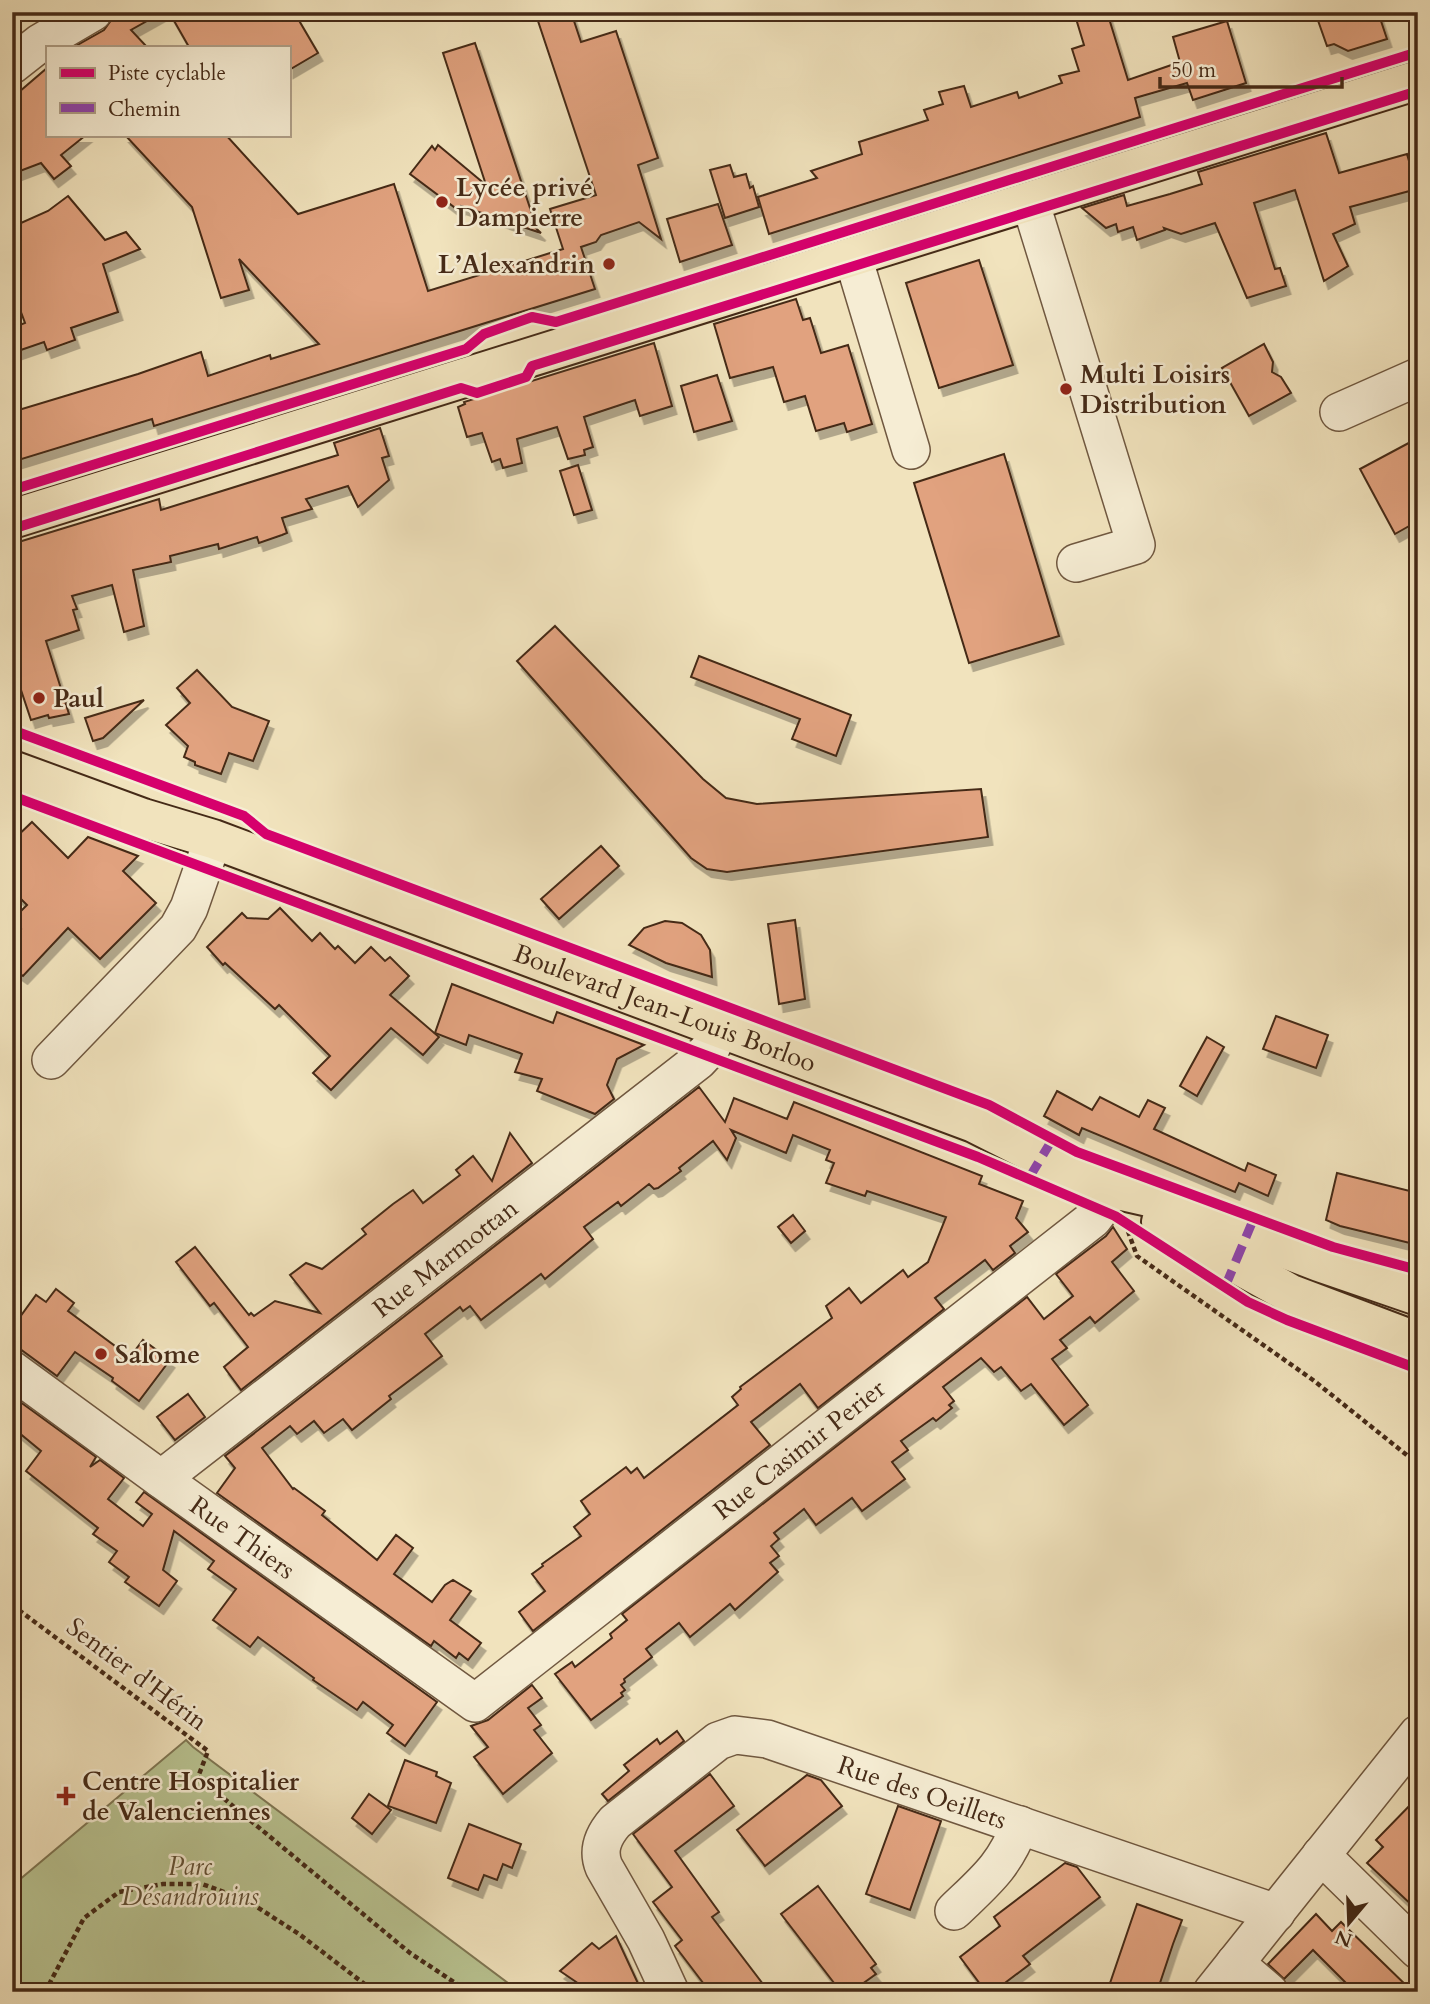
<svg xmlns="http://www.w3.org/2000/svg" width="1430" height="2004" font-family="Cardo,serif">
  <defs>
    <filter id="shadow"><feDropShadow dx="4.5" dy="8" stdDeviation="0" flood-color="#0004"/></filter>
  </defs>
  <rect width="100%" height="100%" fill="#f1e3bd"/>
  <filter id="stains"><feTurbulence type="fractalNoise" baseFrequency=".00286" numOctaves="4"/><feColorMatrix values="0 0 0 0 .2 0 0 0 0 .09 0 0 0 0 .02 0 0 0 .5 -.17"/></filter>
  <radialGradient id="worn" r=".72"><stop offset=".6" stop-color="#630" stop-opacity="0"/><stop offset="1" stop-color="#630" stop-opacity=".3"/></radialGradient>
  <polygon fill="#b9c492" stroke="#7f7754" stroke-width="2" points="186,1740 193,1747 520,1992 12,1992 12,1886"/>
  <g fill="#e1a27f" stroke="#452a17" stroke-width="2" filter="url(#shadow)">
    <polygon points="124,12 163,12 131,30 147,47 74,47 104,30 112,19"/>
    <polygon points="169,12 294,12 318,53 289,70 289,47 189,47"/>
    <polygon points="535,12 571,12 581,42 616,31 658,158 638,165 661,239 639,222 601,235 596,242 581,247 595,289 154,426 152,419 12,462 12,412 138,374 201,352 208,376 270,355 271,359 319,344 239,259 249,290 221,298 192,207 125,135 226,135 298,214 394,184 428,291 563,249 550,209 596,195"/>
    <polygon points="1074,12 1107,12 1128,80 1180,62 1173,37 1227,21 1246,83 1193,100 1187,83 1135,98 1140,117 769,234 758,197 817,178 811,171 862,154 859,142 928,120 924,110 943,104 939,92 964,86 971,107 1017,92 1019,98 1062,83 1059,76 1079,71 1072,49 1084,45"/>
    <polygon points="1315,12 1378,12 1387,39 1348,51 1334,44 1327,46"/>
    <polygon points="475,43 533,217 526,219 541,233 461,206 458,210 410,174 432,146 435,150 438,145 486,185 443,53"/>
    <polygon points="47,68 47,135 86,135 61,155 71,166 54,179 41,163 12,174 12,98"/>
    <polygon points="1326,133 1339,173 1407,154 1417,189 1350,207 1355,224 1333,234 1348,266 1324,281 1295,190 1254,203 1275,269 1280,268 1286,286 1247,298 1215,223 1181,234 1164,228 1165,230 1137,240 1133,227 1118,232 1116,224 1106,228 1082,208 1124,195 1127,206 1170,194 1202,184 1198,172"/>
    <polygon points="730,165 734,177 746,174 750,188 753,186 759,207 725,218 710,170"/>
    <polygon points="68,196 105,240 126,232 140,249 103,264 118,312 71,328 75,340 47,350 44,342 12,353 12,328 25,323 12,288 12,227 48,211"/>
    <polygon points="718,204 732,245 680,262 667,219"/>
    <polygon points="979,260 1013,365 939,388 906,283"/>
    <polygon points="796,299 803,320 810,318 821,353 848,345 872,424 847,432 844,423 816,431 805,396 784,402 773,367 730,378 714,324"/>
    <polygon points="654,343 672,406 640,416 635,400 584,417 593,447 584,450 585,455 568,459 557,427 517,439 522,463 503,468 500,459 492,462 482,433 467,437 458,407 465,404 464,402"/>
    <polygon points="1264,344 1273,362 1272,372 1281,377 1291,393 1249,416 1222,368"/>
    <polygon points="717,375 732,421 694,432 681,386"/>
    <polygon points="380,428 389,456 382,458 389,480 358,507 348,486 306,499 312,509 282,518 287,533 282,535 259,543 257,537 219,549 218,544 170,556 171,562 133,570 144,626 124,632 112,585 72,596 77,609 73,610 79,630 46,641 69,714 49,718 48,715 31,720 12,663 12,544 159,499 161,510 315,462 338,455 334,443"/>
    <polygon points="1418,438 1418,521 1395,534 1360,469"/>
    <polygon points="1004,454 1059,636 969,663 914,483"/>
    <polygon points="578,465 592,510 574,515 560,471"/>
    <polygon points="555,626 703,779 726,798 757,804 981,789 988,837 727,872 707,869 691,858 517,661"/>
    <polygon points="699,656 851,715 836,756 792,739 800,719 691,677"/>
    <polygon points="197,670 232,707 269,721 253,761 229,753 221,774 195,765 195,762 184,757 188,746 166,725 190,703 177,688"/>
    <polygon points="144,700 103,738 93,741 85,718"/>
    <polygon points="32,822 68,858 88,837 138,856 123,871 156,903 100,959 68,928 23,976 12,968 12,939 21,929 12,920 27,905 12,890 12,841"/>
    <polygon points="601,846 619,866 559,919 541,899"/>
    <polygon points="280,908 312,941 320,933 335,949 338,946 355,963 371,947 385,961 390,957 409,976 390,995 439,1037 423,1055 391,1028 331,1090 313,1073 330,1056 279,1005 275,1009 225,963 223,965 207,947 242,913 247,918 268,919"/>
    <polygon points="795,920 805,999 779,1004 768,924"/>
    <polygon points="665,921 682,923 701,935 710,950 712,977 666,963 629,945 644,928"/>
    <polygon points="452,984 553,1023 557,1012 644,1045 617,1059 607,1085 614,1099 595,1114 537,1091 542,1079 515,1072 522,1054 520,1053 469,1035 466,1045 435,1033"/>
    <polygon points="1276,1016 1328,1035 1316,1068 1263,1049"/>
    <polygon points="1207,1037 1224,1047 1197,1096 1180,1086"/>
    <polygon points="699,1087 725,1122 734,1098 787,1119 794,1102 982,1176 979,1184 1023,1201 1016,1218 1028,1232 1010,1246 1015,1253 993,1270 985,1260 935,1298 944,1309 818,1408 800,1384 751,1422 770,1445 533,1631 519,1612 545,1591 532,1574 543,1566 542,1564 581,1536 574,1527 590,1514 581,1501 626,1467 631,1473 637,1468 644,1478 738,1405 732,1397 741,1389 740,1387 832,1318 826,1306 849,1288 861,1303 903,1270 908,1277 928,1262 946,1217 867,1191 865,1196 826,1183 834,1163 826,1160 830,1150 793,1135 786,1153 731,1130 736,1138 727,1160 713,1141 679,1168 681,1171 658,1188 654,1189 649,1184 621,1206 618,1202 584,1227 593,1239 545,1279 541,1274 481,1320 470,1306 463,1311 460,1307 425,1334 442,1356 389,1396 391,1399 352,1430 343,1419 324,1433 314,1421 297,1434 290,1426 262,1448 293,1489 294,1488 325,1511 322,1515 377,1560 396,1535 413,1548 394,1574 432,1602 445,1585 453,1580 471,1591 450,1620 481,1643 468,1660 459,1653 456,1658 434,1641 431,1646 217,1493 235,1468 225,1456"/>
    <polygon points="1057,1091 1092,1110 1100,1097 1139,1117 1148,1100 1165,1108 1154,1129 1245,1171 1248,1163 1276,1175 1268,1196 1239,1183 1235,1192 1082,1128 1079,1135 1044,1116"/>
    <polygon points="510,1133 532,1163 241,1390 224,1367 248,1347 214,1303 210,1306 176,1262 195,1247 249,1315 251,1313 254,1316 275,1301 320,1313 290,1275 306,1263 322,1269 366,1234 362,1229 393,1204 413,1190 423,1203 460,1175 456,1170 473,1156 492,1181"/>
    <polygon points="1337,1173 1418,1193 1418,1245 1340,1226 1326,1220"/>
    <polygon points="793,1215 805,1231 791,1243 778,1227"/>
    <polygon points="1113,1227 1127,1249 1112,1262 1134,1291 1095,1323 1090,1317 1060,1340 1067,1348 1052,1359 1088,1405 1064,1425 1031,1384 1021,1391 1001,1367 994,1372 981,1358 943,1387 954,1401 949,1405 952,1408 936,1421 933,1418 901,1441 908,1450 892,1462 905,1479 862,1511 852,1498 816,1525 804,1509 774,1533 779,1539 771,1546 779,1556 770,1563 778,1572 735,1610 730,1604 690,1637 679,1623 646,1649 652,1657 624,1679 625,1682 621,1685 625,1690 621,1693 623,1696 591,1720 555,1674 572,1662 575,1667 612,1638 610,1634 627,1620 622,1614 1027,1297 1044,1319 1073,1296 1056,1274 1106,1236"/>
    <polygon points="56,1289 74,1303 68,1311 130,1357 143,1340 170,1360 139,1401 112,1381 113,1378 75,1352 57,1376 12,1343 12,1328 36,1295 46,1302"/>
    <polygon points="188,1394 205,1417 175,1440 157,1417"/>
    <polygon points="12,1396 96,1457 90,1467 100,1460 124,1478 108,1499 143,1526 152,1514 136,1502 144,1492 437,1702 405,1746 387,1733 393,1725 363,1702 357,1710 313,1680 314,1678 258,1637 250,1647 213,1620 236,1589 208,1569 214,1561 174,1531 163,1570 177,1581 159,1606 125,1582 129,1577 109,1562 117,1551 93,1534 98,1528 26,1471 41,1451 12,1427"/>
    <polygon points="532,1685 542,1698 528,1708 541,1725 534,1730 552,1753 503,1794 474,1757 488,1747 471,1726 488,1720"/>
    <polygon points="677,1731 684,1741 608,1801 602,1794 629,1771 624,1765 657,1739 660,1744"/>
    <polygon points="405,1760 437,1772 436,1776 451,1783 436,1823 388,1806"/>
    <polygon points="710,1774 734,1806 675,1851 719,1912 712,1917 769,1992 710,1992 675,1946 682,1940 653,1902 672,1887 633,1834"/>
    <polygon points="807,1775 821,1780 842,1806 765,1866 737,1830"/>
    <polygon points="369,1794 391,1810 372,1834 352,1818"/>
    <polygon points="1418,1797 1418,1911 1367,1863 1383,1847 1376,1840"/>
    <polygon points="898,1806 941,1821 910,1910 866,1894"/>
    <polygon points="469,1824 521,1844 512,1868 503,1864 497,1880 484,1875 478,1890 448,1878"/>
    <polygon points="1065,1863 1077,1867 1100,1897 1023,1956 1030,1964 993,1992 986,1992 960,1957 1000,1926 994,1917"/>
    <polygon points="818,1886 876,1964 871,1968 876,1974 851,1992 841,1992 781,1914"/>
    <polygon points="1137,1904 1182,1920 1173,1944 1157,1992 1107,1992"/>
    <polygon points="1316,1914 1332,1931 1341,1922 1413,1992 1355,1992 1313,1950 1284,1979 1268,1964"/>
    <polygon points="616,1936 642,1992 591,1992 560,1971 592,1943 599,1949"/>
  </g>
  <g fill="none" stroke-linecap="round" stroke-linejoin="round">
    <defs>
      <g id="minor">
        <polyline points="12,65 40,43 93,12"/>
        <polyline points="1030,201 1136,545 1076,563"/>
        <polyline points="853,257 911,450"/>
        <polyline points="1339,412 1418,377"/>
        <polyline points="51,1060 178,928 189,908 213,839"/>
        <path id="s1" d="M12,1370L161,1479L475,1703L1093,1219L1099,1211L1109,1188"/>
        <path id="s2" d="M161,1479L698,1061L712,1046L720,1028"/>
        <polyline points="1321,1855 1418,1950"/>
        <path d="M954,1911C985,1881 1004,1867 1020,1825"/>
        <polyline points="1235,1963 1269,1992"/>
        <path id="s3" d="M670,1992L646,1940L604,1867C597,1850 603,1836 615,1822L718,1741L735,1735L767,1739L1276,1913"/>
        <polyline points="1212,1992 1418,1734"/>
      </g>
      <g id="major">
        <polyline points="12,519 1418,80"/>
        <path id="s4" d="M12,770L143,818L213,839L974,1123L1075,1174L1109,1188L1153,1198L1319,1262L1418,1296"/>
        <polyline points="1161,1222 1291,1294 1418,1342"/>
      </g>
    </defs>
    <use href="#minor" stroke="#705840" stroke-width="40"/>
    <use href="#major" stroke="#452a17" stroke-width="42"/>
    <g stroke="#452a17" stroke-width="4.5" stroke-dasharray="5 3.5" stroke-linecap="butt">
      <polyline points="1125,1223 1137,1256 1313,1380 1418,1464"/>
      <polyline points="12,1605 208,1751 198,1777 410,1953 469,1992"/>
      <polyline points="45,1992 84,1918 119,1892 163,1884 202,1884 246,1900 299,1934 375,1992"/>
    </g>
    <use href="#minor" stroke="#f6edd4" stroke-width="37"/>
    <use href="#major" stroke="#f1e3bd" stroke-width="38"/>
    <g stroke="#8e44ad" stroke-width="9" stroke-dasharray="18 9" stroke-linecap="butt">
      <polyline points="1029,1178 1052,1140"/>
      <polyline points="1225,1287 1254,1218"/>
    </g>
    <defs>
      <g id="cycleway">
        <polyline points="12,490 466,349 484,334 532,317 556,322 1418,52"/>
        <polyline points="12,529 461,388 477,393 526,377 532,366 1418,91"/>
        <polyline points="12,730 244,816 266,834 989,1105 1077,1152 1333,1247 1418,1270"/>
        <polyline points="12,796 978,1157 1115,1216 1248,1302 1287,1320 1418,1369"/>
      </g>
    </defs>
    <use href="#cycleway" stroke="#f6edd4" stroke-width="15"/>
    <use href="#cycleway" stroke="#d6006c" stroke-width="10"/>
  </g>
  <g fill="#8f2418" stroke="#f6edd4" stroke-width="2.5">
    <circle cx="442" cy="202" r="7"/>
    <circle cx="609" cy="264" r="7"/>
    <circle cx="1066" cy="389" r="7"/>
    <circle cx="39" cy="698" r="7"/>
    <circle cx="101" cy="1354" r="7"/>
    <path d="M62.5 1785.5h7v7h7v7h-7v7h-7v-7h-7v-7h7z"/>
  </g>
  <g text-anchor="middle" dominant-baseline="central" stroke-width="5" stroke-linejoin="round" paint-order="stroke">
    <g font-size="26" font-weight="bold" fill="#452a17" stroke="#f6edd4" text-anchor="start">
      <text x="456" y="187">Lycée privé<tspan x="456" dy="30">Dampierre</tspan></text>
      <text x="595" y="264" text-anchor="end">L’Alexandrin</text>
      <text x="1080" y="374">Multi Loisirs<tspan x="1080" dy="30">Distribution</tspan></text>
      <text x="53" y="698">Paul</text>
      <text x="115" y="1354">Salome</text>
      <text x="82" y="1781">Centre Hospitalier<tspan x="82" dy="30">de Valenciennes</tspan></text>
    </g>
    <g font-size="26" fill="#452a17" stroke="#f6edd4">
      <text stroke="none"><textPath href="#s4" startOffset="695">Boulevard Jean-Louis Borloo</textPath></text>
      <text stroke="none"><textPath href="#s2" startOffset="360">Rue Marmottan</textPath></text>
      <text stroke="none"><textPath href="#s1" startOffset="982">Rue Casimir Perier</textPath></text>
      <text stroke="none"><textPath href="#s1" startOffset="285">Rue Thiers</textPath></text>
      <text transform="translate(137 1674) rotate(37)">Sentier d'Hérin</text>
      <text stroke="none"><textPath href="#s3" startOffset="536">Rue des Oeillets</textPath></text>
    </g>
    <g font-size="26" font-style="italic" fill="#625036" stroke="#f6edd4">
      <text x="190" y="1866">Parc<tspan x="190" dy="30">Désandrouins</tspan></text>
    </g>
  </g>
  <rect width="1430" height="2004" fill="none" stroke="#f1e3bd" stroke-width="42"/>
  <rect x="14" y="14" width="1402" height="1976" fill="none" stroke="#452a17" stroke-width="3.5"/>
  <rect x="21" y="21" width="1388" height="1962" fill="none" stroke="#452a17" stroke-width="2"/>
  <rect x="46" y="46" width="245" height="91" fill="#f6edd4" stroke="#af9f88" stroke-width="2"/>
  <rect x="60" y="68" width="35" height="10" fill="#d6006c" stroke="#af9f88" stroke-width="2"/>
  <text x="108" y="80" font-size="21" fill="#452a17">Piste cyclable</text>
  <rect x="60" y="103" width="35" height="10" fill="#8e44ad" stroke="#af9f88" stroke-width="2"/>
  <text x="108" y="116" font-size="21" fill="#452a17">Chemin</text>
  <g transform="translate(1349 1923) rotate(199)" stroke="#f6edd4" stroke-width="5" paint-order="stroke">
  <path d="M0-5L12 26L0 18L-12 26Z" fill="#452a17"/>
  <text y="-10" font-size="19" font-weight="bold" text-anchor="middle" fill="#452a17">N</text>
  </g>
  <path d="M1160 77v10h182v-10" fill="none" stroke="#452a17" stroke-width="3.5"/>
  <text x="1171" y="77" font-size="21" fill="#452a17" stroke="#f6edd4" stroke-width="5" paint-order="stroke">50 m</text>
  <rect width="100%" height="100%" filter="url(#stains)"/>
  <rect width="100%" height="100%" fill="url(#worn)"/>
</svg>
